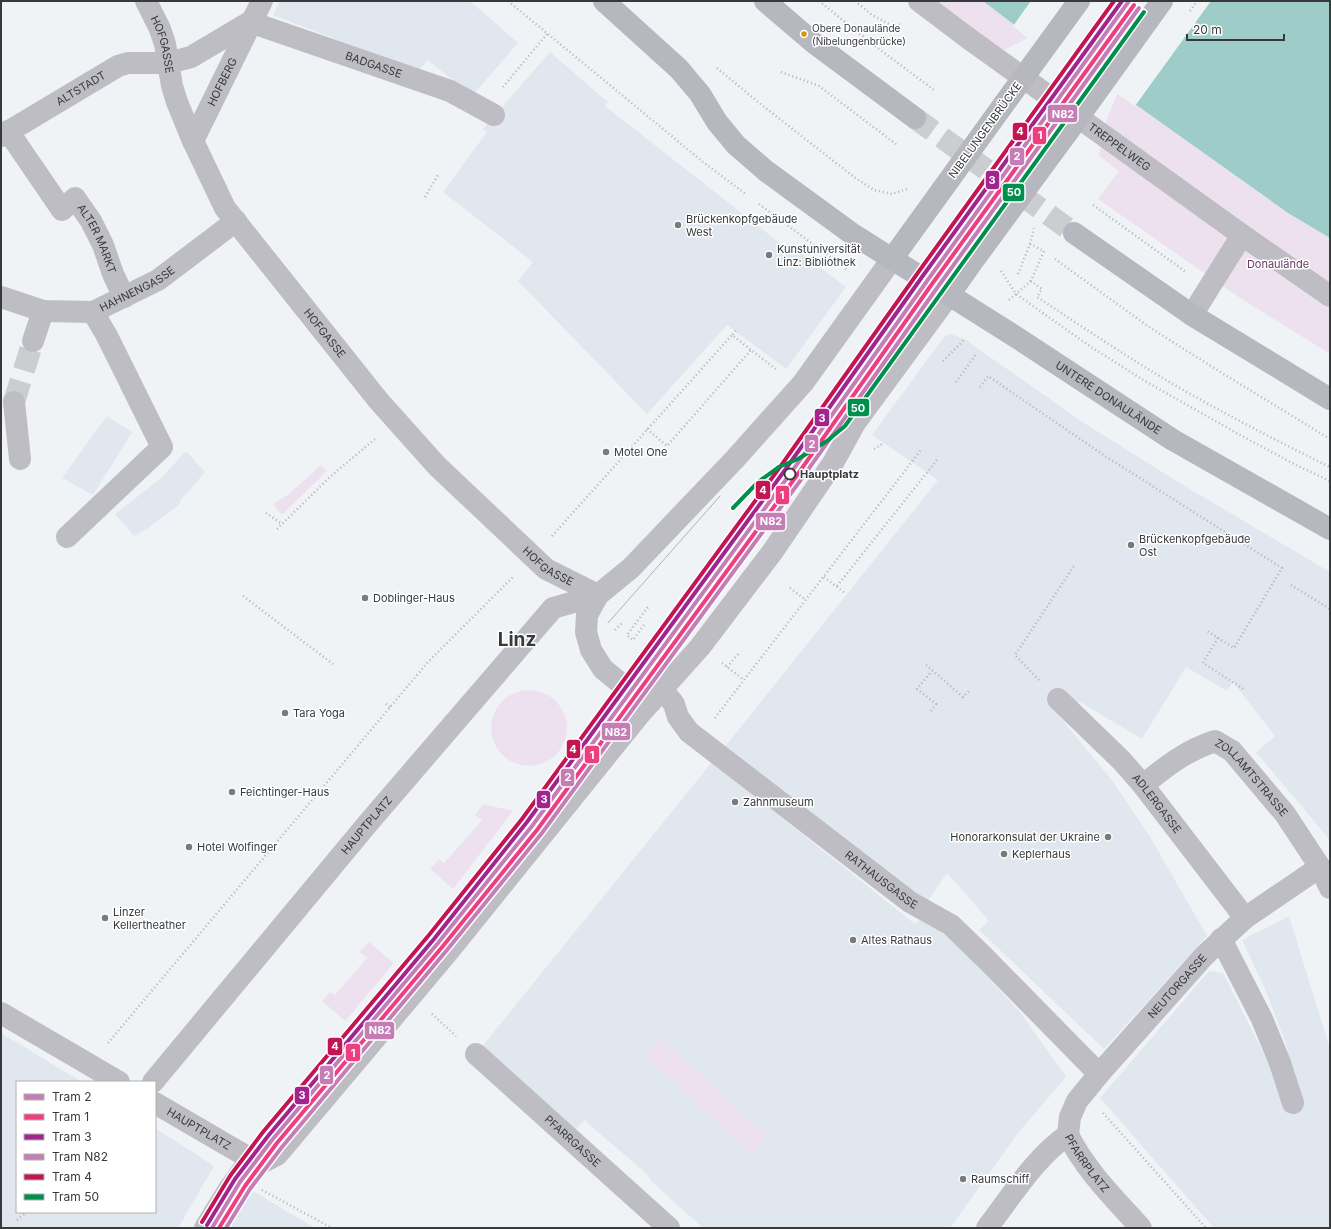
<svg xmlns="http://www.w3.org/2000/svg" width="1331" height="1229" font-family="Inter,sans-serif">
  <rect width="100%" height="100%" fill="#f0f3f6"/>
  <g fill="#e1e7ef">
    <polygon points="280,1 470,1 518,43 472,96 428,60 418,71 273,15"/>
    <polygon points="550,52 608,102 605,106 785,247 788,243 846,287 786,369 727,325 647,414 518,281 533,262 443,192 487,132 483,129"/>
    <polygon points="950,334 963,338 1084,423 1183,485 1330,572 1330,838 1329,839 1256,752 1275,736 1233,682 1227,691 1186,667 1142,739 1080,702 1058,699 1050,705 1111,779 1149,835 1207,936 1104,1049 979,930 989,921 947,873 927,902 724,748 938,480 872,435 944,337"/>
    <polygon points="107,416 132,432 93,495 62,478"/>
    <polygon points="186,451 205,472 180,501 180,504 148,528 134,536 115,514 159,480"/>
    <polygon points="712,762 915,924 924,916 972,960 1020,1012 1066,1077 1018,1133 950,1228 703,1228 652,1182 647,1174 584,1120 573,1133 481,1048"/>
    <polygon points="1289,916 1330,1049 1330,1228 1214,1228 1100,1098 1209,971 1223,973 1277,1080 1285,1099 1289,1115 1301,1104 1285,1041 1265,989 1242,940"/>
    <polygon points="1,1033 82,1082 17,1082 17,1212 155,1212 155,1128 214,1166 178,1228 1,1228"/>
    <polygon points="251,1190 315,1228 230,1228"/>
  </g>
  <g fill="#ede1ef">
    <polygon points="934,1 983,1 1030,37 1004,50"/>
    <polygon points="1118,92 1288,213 1330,238 1330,354 1240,298 1098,199 1119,171 1099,156 1106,121"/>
    <polygon points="321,465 327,471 282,515 273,504 289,494"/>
    <circle cx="529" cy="728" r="38"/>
    <polygon points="483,804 513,811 453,889 430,869 439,859 444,863 482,820 475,815"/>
    <polygon points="369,942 394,963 345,1021 322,1001 330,992 335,995 367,958 360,952"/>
    <polygon points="661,1038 767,1136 751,1153 645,1056"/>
  </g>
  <polygon fill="#9eccc8" points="983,1 1330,1 1330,238 1288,213 1118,92 1030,37"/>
  <polygon fill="#f0f3f6" points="1031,1 1211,1 1135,106 1116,93 1029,39 1013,26"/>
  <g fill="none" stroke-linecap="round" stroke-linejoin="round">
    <polyline stroke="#cbced1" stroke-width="22" stroke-dasharray="22 11" stroke-linecap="butt" points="14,402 33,341"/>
    <polyline stroke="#cbced1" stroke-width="22" stroke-dasharray="22 11" stroke-linecap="butt" points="915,118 1074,233"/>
    <g stroke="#b2b2b6" stroke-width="2.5" stroke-dasharray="1 3" stroke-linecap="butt">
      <polyline points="508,1 703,162 747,195"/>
      <polyline points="819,1 875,46 934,90"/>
      <polyline points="855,1 872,15 893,26 903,24"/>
      <polyline points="717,68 758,102 854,177 874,190 892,194 907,189"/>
      <polyline points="781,72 819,86 896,144"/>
      <polyline points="503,87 547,34"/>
      <polyline points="425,197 438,175"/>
      <polyline points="759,204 849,271"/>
      <polyline points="1093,205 1186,272"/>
      <path d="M1030,244L1044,251L1031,281L1042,289L1037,297C1086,329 1134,362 1185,391C1233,418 1281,443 1330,467"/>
      <polyline points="1055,259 1149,327 1222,373 1330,439"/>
      <polyline points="1001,271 1016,294 1091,347 1145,381 1240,435 1296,465 1330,481"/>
      <polyline points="1018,274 1030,244 1034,228"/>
      <polyline points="1009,300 1031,281"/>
      <polyline points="736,331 732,335 777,370"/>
      <polyline points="943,361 965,339"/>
      <polyline points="956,382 977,353"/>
      <polyline points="980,387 988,376 1105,456 1282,568 1234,648 1207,631"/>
      <polyline points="647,429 667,446 751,350"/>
      <polyline points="874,449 884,443"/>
      <polyline points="266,513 282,524"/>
      <polyline points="277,529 331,476 375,439"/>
      <polyline points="552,536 732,335"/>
      <polyline points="824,577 846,594"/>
      <polyline points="1291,585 1330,609"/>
      <polyline points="837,586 937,460"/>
      <polyline points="790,588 806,600"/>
      <polyline points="243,596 333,664"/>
      <polyline points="644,625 633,640 627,635 648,607"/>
      <polyline points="615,630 623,622"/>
      <polyline points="1218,638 1203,663 1245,690"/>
      <polyline points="722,663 744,680 921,450"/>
      <polyline points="926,665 963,697 969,691"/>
      <polyline points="727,667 740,652"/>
      <polyline points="1039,680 1015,655 1074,566"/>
      <polyline points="386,704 390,707"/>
      <polyline points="931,711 936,704 917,689 932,671"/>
      <polyline points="715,718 744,680"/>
      <polyline points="432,1014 456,1036"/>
      <polyline points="108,1043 428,662 513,577"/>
      <polyline points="1103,1113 1206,1228"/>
      <polyline points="262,1190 332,1228"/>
      <polyline points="17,1220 27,1212"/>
    </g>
    <g stroke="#bebdc4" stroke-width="22">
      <path id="s1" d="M146,1L160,29L165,44L172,86L177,102L193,141L225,208L378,400L437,466L546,569L598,595"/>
      <path id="s2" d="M919,1L968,38L1242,235L1330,296"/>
      <path id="s3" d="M8,131L62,210L75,198L91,221L103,245L113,274L124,297"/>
      <path id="s4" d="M1,136L118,66L128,63H168L191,57L250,22L450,91L494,115"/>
      <path id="s5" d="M193,141L262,1"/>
      <path id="s6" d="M1,297L43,311L93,312L158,280L236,221"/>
      <polyline points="1192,315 1242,235"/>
      <polyline points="33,341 43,311"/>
      <polyline points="14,402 20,459"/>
      <polyline points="67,537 162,447 107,336 93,312"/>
      <path id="s7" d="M662,689L674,704L678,717L689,732L910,902L951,925L985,958L1099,1074"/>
      <path id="s8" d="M1058,699L1122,761L1143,785L1245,918"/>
      <polyline points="651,702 630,691 603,669 591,650 586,632 587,615 598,595 631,568 735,459 803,383 892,259"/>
      <path id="s9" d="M1143,785C1167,766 1185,751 1215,741L1232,751L1285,814L1320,867L1330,888"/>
      <polyline points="1221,939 1262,1019 1280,1063 1293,1103"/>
      <polyline points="1,1013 119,1082"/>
      <path id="s10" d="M476,1054L669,1228"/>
      <path id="s11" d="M153,1082L369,822L553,608L598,595"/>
      <path id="s12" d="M155,1103L251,1159L265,1161L277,1155L448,952L639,715L700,647L773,551L833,463L855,423L949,295"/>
      <path id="s13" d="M1068,1135L1070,1117L1077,1101L1099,1074L1204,956L1245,918L1320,867"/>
      <path id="s14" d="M1068,1135C1086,1171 1115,1199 1141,1228"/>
      <polyline points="205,1228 229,1189 251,1159"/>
      <path d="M987,1228C1011,1197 1036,1156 1068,1135"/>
    </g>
    <g stroke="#b7b7bf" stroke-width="22">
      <path id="s15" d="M604,1L679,69L700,94L717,122L736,145L766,171L851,233L1019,339L1173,440L1330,529"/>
      <polyline points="765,1 814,43 915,118"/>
      <polyline points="1074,233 1192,315 1330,399"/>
      <polyline points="892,259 1012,93"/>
      <polyline points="949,295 973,261 1067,133"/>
    </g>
    <polyline stroke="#b1b2b5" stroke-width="1" points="608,623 720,496"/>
    <polyline stroke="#b2b2b6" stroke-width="2.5" stroke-dasharray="1 3" stroke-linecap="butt" points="1190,11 1197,1"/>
    <g stroke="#b7b7bf" stroke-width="22">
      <polyline points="1012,93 1079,1"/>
      <polyline points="1067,133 1162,1"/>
    </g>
    <defs>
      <polyline id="tram-1" points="212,1228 240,1182 272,1140 438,943 532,826 790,474 927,281 1129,1"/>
      <polyline id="tram-2" points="219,1228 245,1186 277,1143 443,946 537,830 795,478 932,284 1134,5"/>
      <polyline id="tram-3" points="207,1225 235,1179 268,1136 434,939 527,822 785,470 922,277 1122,1"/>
      <polyline id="tram-4" points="226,1228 250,1189 282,1147 447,950 542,833 800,481 937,288 1139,8"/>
      <polyline id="tram-5" points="202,1222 230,1176 263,1132 429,935 522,819 780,467 917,274 1114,1"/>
      <polyline id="tram-6" points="733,508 758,482 779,467 798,459 827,441 845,426 1144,12"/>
    </defs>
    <use href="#tram-1" stroke="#fff" stroke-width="7"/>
    <use href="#tram-2" stroke="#fff" stroke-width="7"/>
    <use href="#tram-3" stroke="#fff" stroke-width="7"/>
    <use href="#tram-4" stroke="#fff" stroke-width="7"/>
    <use href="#tram-5" stroke="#fff" stroke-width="7"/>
    <use href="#tram-6" stroke="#fff" stroke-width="7"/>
    <use href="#tram-1" stroke="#c57eb5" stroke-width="4"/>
    <use href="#tram-2" stroke="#ed3f80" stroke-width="4"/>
    <use href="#tram-3" stroke="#a1248f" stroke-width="4"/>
    <use href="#tram-4" stroke="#c57eb5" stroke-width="4"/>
    <use href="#tram-5" stroke="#c31553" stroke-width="4"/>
    <use href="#tram-6" stroke="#008f4d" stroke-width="4"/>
  </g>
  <circle fill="#da9609" stroke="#fff" stroke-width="1.5" cx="804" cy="34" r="3.5"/>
  <g fill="#787a7c" stroke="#fff" stroke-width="1.5">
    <circle cx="678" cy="225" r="4"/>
    <circle cx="769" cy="255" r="4"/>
    <circle cx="606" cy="452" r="4"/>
    <circle cx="1131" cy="545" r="4"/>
    <circle cx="365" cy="598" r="4"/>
    <circle cx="285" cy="713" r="4"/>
    <circle cx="232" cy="792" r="4"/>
    <circle cx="735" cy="802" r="4"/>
    <circle cx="1108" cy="837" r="4"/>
    <circle cx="189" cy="847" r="4"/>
    <circle cx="1004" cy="854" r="4"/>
    <circle cx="105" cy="918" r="4"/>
    <circle cx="853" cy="940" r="4"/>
    <circle cx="963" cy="1179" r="4"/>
  </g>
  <circle fill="#fff" stroke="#37393b" stroke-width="2" cx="790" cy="474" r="5.5"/>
  <g text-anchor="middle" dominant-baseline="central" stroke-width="3" stroke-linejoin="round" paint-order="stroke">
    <g font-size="10" fill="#37393b" stroke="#fff" text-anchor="start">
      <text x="812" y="28">Obere Donaulände<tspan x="812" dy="13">(Nibelungenbrücke)</tspan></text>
    </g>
    <g font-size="11" fill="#37393b" stroke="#fff">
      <text stroke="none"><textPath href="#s1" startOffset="47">HOFGASSE</textPath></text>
      <text stroke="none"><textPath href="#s4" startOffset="410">BADGASSE</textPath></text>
      <text stroke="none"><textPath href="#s5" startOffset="66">HOFBERG</textPath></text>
      <text stroke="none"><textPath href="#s4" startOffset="93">ALTSTADT</textPath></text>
      <text transform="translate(985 130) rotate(-54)">NIBELUNGENBRÜCKE</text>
      <text stroke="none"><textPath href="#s2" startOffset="248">TREPPELWEG</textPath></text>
      <text stroke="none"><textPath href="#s3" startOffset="160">ALTER MARKT</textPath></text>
      <text stroke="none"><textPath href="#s6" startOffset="144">HAHNENGASSE</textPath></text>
      <text stroke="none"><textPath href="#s1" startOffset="383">HOFGASSE</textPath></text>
      <text stroke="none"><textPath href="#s15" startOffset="647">UNTERE DONAULÄNDE</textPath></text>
      <text stroke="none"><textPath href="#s1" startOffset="707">HOFGASSE</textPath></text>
      <text stroke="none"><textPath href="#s9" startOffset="137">ZOLLAMTSTRASSE</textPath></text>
      <text stroke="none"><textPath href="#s8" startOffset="144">ADLERGASSE</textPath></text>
      <text stroke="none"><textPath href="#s11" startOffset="334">HAUPTPLATZ</textPath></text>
      <text stroke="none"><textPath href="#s7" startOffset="294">RATHAUSGASSE</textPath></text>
      <text stroke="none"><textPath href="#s13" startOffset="188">NEUTORGASSE</textPath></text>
      <text stroke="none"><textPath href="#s12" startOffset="51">HAUPTPLATZ</textPath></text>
      <text stroke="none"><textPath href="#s10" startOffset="130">PFARRGASSE</textPath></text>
      <text stroke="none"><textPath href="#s14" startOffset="34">PFARRPLATZ</textPath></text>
    </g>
    <g font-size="11" fill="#37393b" stroke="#fff" text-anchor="start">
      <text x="686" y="219">Brückenkopfgebäude<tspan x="686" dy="13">West</tspan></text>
      <text x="777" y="249">Kunstuniversität<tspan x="777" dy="13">Linz: Bibliothek</tspan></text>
      <text x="614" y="452">Motel One</text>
      <text x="1139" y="539">Brückenkopfgebäude<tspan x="1139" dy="13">Ost</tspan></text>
      <text x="373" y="598">Doblinger-Haus</text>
      <text x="293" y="713">Tara Yoga</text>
      <text x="240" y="792">Feichtinger-Haus</text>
      <text x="743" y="802">Zahnmuseum</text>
      <text x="1100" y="837" text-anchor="end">Honorarkonsulat der Ukraine</text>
      <text x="197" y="847">Hotel Wolfinger</text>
      <text x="1012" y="854">Keplerhaus</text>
      <text x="113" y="912">Linzer<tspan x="113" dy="13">Kellertheather</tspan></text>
      <text x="861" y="940">Altes Rathaus</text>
      <text x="971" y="1179">Raumschiff</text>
    </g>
    <g font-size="11" fill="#693968" stroke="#fff">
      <text x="1278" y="264">Donaulände</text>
    </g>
    <g font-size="11" font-weight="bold" fill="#37393b" stroke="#fff" text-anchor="start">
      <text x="800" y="474">Hauptplatz</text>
    </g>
    <g font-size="19" font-weight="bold" fill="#37393b" stroke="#fff">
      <text x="517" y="639">Linz</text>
    </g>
  </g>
  <g stroke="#fff" stroke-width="1.5">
    <rect x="1047" y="104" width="31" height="19" rx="4" fill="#c57eb5"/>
    <rect x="1012" y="122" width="16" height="19" rx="4" fill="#c31553"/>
    <rect x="1032" y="126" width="15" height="19" rx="4" fill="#ed3f80"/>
    <rect x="1009" y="147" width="16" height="19" rx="4" fill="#c57eb5"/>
    <rect x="985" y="170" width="15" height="20" rx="4" fill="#a1248f"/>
    <rect x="1002" y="183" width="23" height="19" rx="4" fill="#008f4d"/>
    <rect x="847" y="398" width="23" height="19" rx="4" fill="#008f4d"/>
    <rect x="814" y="408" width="16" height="19" rx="4" fill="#a1248f"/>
    <rect x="804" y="434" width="15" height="19" rx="4" fill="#c57eb5"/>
    <rect x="755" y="480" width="16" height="20" rx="4" fill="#c31553"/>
    <rect x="775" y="485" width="15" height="20" rx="4" fill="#ed3f80"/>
    <rect x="755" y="512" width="31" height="19" rx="4" fill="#c57eb5"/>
    <rect x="601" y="722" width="30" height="19" rx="4" fill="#c57eb5"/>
    <rect x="566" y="739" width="15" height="20" rx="4" fill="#c31553"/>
    <rect x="584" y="745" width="16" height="19" rx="4" fill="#ed3f80"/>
    <rect x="560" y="768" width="15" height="19" rx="4" fill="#c57eb5"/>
    <rect x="536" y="790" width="15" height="19" rx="4" fill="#a1248f"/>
    <rect x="364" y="1021" width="31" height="19" rx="4" fill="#c57eb5"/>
    <rect x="327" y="1037" width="16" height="19" rx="4" fill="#c31553"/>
    <rect x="345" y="1043" width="16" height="19" rx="4" fill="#ed3f80"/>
    <rect x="319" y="1065" width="15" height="20" rx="4" fill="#c57eb5"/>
    <rect x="294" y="1086" width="16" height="19" rx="4" fill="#a1248f"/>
  </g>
  <g font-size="11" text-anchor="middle" font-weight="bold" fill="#fff">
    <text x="1063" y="118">N82</text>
    <text x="1020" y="135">4</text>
    <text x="1040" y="139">1</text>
    <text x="1017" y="160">2</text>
    <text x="992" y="184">3</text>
    <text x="1014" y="196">50</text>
    <text x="858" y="412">50</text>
    <text x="822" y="422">3</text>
    <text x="812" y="448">2</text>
    <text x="763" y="494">4</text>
    <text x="782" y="499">1</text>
    <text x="771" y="525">N82</text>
    <text x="616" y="736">N82</text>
    <text x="573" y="753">4</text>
    <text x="592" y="759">1</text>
    <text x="568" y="781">2</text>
    <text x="544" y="803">3</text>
    <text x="380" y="1034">N82</text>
    <text x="335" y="1050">4</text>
    <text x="353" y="1057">1</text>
    <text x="327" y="1079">2</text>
    <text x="302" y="1099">3</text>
  </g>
  <rect width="1331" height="1229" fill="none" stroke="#37393b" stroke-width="4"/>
  <rect x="16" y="1081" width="140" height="132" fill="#ffffff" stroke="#afb0b1"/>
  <rect x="24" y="1094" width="20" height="6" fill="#c57eb5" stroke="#afb0b1"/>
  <text x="52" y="1101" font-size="12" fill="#37393b">Tram 2</text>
  <rect x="24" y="1114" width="20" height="6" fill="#ed3f80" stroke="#afb0b1"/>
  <text x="52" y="1121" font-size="12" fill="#37393b">Tram 1</text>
  <rect x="24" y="1134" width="20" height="6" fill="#a1248f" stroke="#afb0b1"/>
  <text x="52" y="1141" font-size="12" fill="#37393b">Tram 3</text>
  <rect x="24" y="1154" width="20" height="6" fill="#c57eb5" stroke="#afb0b1"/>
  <text x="52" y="1161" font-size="12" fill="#37393b">Tram N82</text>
  <rect x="24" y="1174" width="20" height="6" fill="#c31553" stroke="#afb0b1"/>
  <text x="52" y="1181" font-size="12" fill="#37393b">Tram 4</text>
  <rect x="24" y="1194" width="20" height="6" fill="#008f4d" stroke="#afb0b1"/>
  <text x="52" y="1201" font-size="12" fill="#37393b">Tram 50</text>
  <path d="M1187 34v6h97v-6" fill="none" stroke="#37393b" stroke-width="2"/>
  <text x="1193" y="34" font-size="12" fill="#37393b" stroke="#ffffff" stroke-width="3" paint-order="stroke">20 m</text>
</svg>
